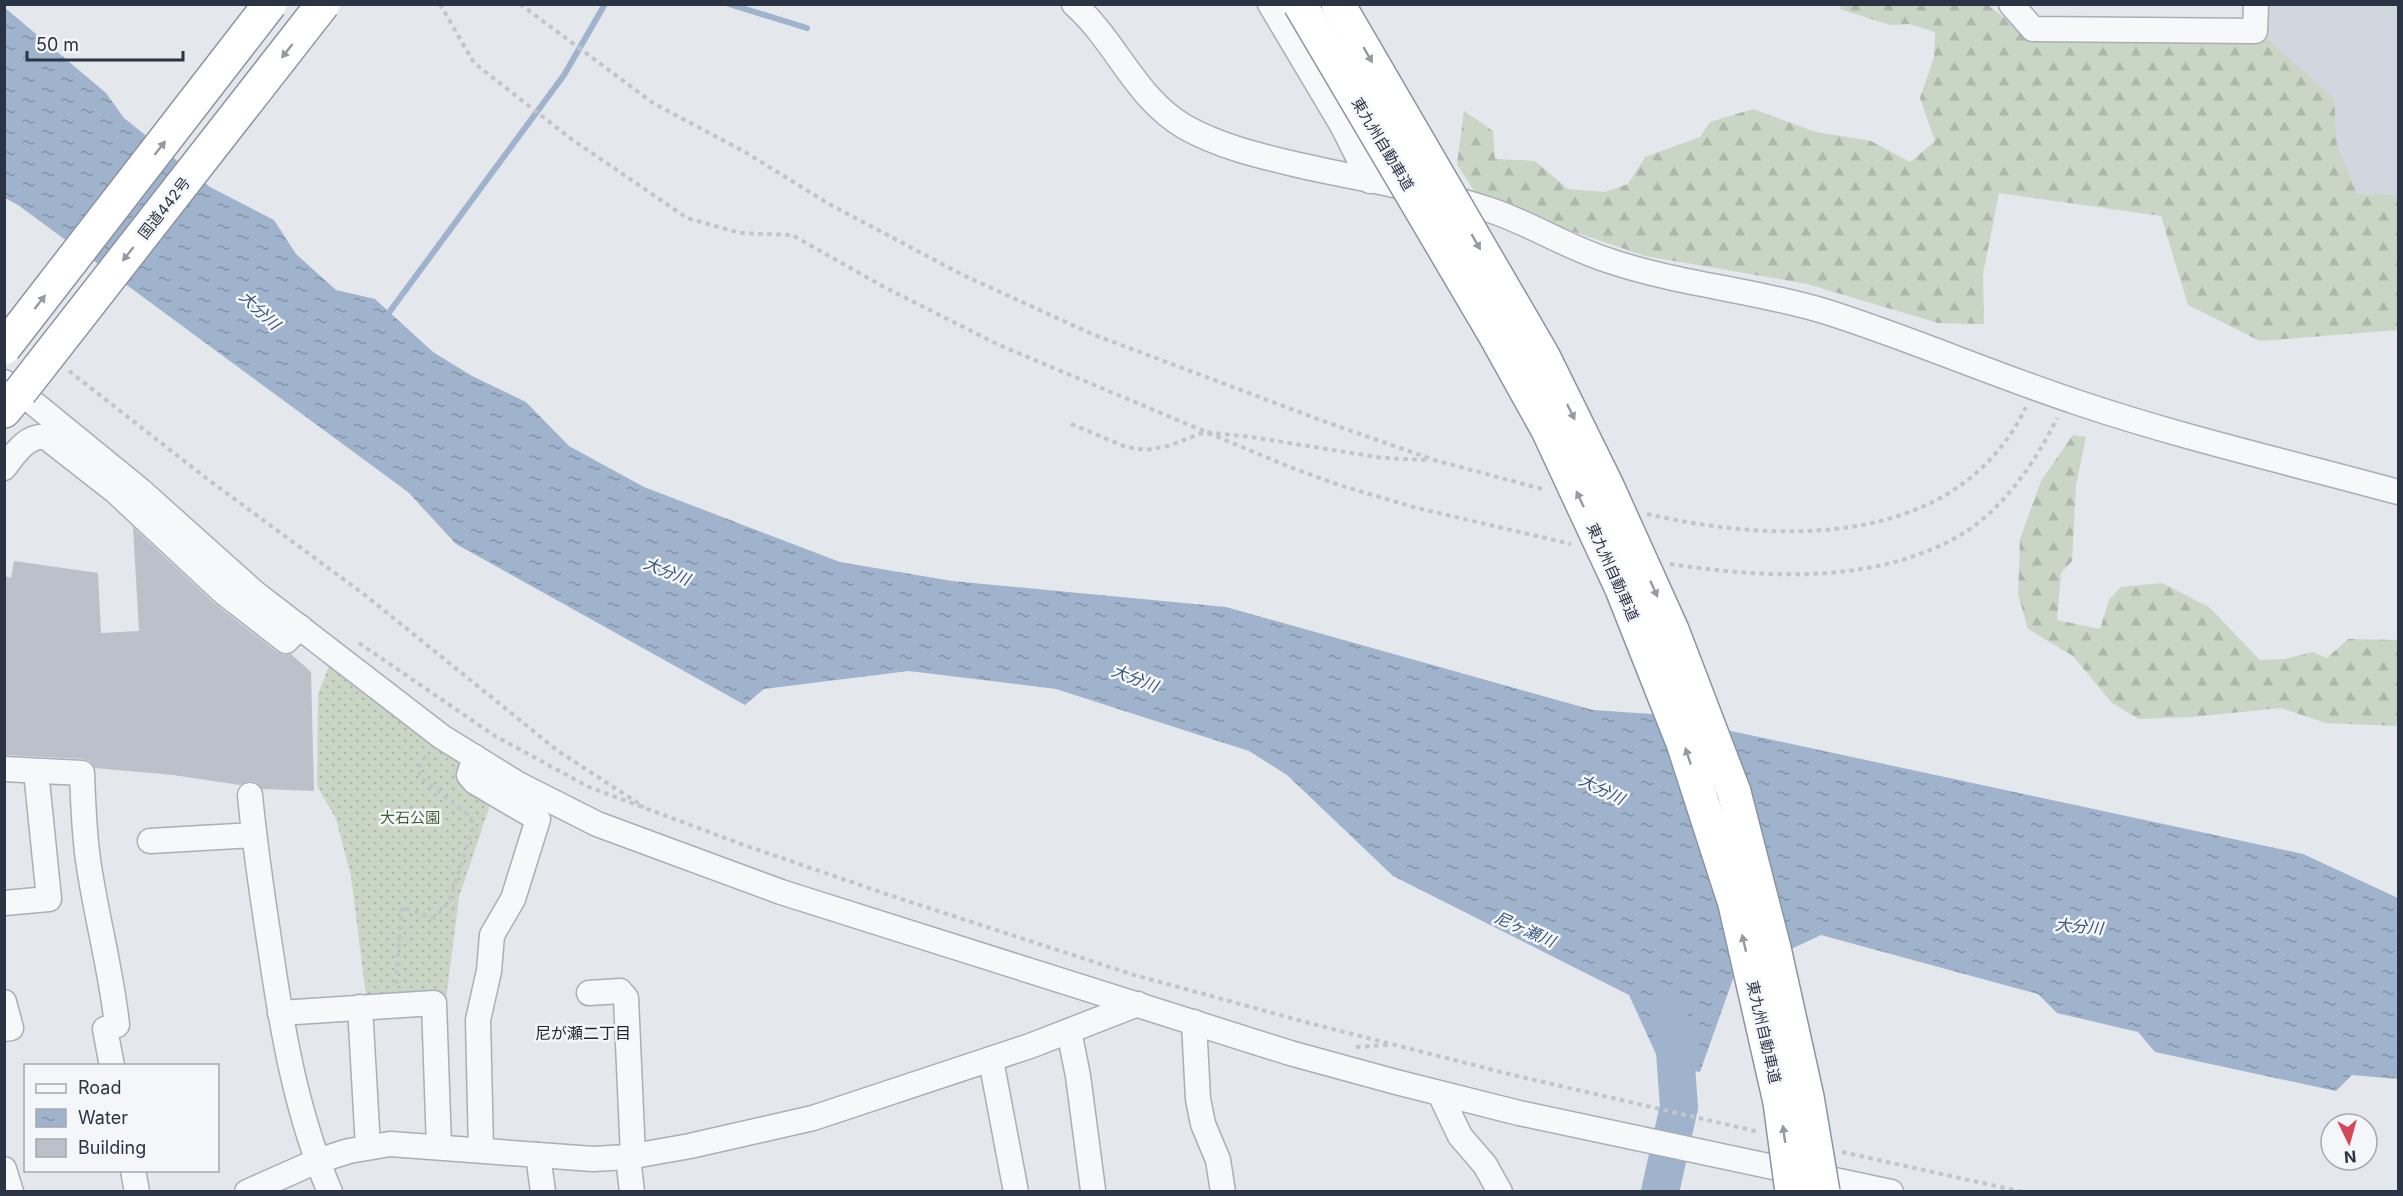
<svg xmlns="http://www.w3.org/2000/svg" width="2403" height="1196" font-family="Inter,'Noto Sans JP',sans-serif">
  <defs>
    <pattern id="grass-dots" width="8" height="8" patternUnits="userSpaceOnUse" patternTransform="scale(1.5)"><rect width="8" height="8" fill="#c9d6c5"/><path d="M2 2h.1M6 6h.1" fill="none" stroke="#adb8ab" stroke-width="1.8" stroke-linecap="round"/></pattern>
    <pattern id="forest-firs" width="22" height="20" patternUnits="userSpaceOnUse" patternTransform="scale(1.5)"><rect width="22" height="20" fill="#c9d6c5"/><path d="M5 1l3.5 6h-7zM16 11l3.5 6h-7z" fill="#adb8ab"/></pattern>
    <pattern id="water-ripples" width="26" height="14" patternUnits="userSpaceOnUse" patternTransform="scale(1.5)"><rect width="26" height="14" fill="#9fb4cc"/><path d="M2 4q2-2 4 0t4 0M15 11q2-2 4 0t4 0" fill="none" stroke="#8293a7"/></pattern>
  </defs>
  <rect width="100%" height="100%" fill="#e4e7ec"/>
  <polygon fill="#d2d6de" points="2267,5 2398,5 2398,195 2357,193 2337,145 2333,99 2266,37"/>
  <polygon fill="url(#grass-dots)" points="329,666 435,746 484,781 491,802 459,897 446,999 367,1004 351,876 336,819 317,786 318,694"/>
  <g fill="url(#forest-firs)">
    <polygon points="1841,5 1988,5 2025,34 2069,41 2137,43 2266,37 2334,99 2337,145 2357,193 2398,195 2398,330 2260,341 2188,305 2161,216 1999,193 1983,274 1984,324 1938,323 1807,284 1645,256 1551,224 1476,194 1457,164 1464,111 1493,131 1495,159 1535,161 1568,189 1604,192 1628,184 1645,157 1700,137 1710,122 1753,109 1816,132 1871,141 1910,162 1935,141 1920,98 1934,57 1935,32 1909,24 1890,25 1840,9"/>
    <polygon points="2073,435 2086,437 2076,485 2072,561 2061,573 2057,620 2100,629 2109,600 2121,587 2162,583 2209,607 2260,660 2285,659 2313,652 2327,658 2348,639 2398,640 2398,726 2326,723 2281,708 2192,717 2139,719 2112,703 2073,656 2028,629 2018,594 2020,539 2041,481"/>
  </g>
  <polygon fill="url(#water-ripples)" points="4,7 106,93 124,118 210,187 274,220 296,254 336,290 375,299 433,352 472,376 526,402 569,446 644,487 840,562 952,581 1226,607 1593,710 1652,714 2303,854 2398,898 2398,1079 2352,1075 2336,1091 2155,1052 2138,1032 2057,1013 2038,994 1821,935 1734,976 1700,1072 1661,1065 1629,995 1393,876 1287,775 1249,751 1056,689 909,671 764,689 745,705 456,544 408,492 18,205 5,198"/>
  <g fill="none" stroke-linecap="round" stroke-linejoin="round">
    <g stroke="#9fb4cc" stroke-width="6">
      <polyline points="729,4 807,28"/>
      <polyline points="385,318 564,75 605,4"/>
    </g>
    <polyline stroke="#9fb4cc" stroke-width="38" points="1660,1192 1679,1107 1674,1038 1669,1016"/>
  </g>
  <polygon fill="#bbc0ca" points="133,527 214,603 277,652 284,655 291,654 311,672 314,791 262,789 256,782 249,781 240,785 173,775 95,768 90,761 83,759 4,755 4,576 11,578 14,561 98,573 101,633 139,631"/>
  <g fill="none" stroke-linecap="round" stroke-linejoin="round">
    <defs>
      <g id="minor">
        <path d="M1074,4C1116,41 1135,98 1185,127C1219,146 1256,155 1294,164C1359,179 1427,189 1490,210C1532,224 1568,248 1610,261C1681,285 1756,290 1827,312C1912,339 1994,375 2079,403C2183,438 2292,463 2398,492"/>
        <polyline points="1270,4 1342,125 1370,181"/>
        <polyline points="2011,4 2033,29 2255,31 2256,4"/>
        <polyline points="4,382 20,392 140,490 255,593 442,737 518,784 597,824 781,892 1290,1053 1396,1082 1519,1113 1891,1192"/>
        <path d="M4,468C14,455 27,434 46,437L115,491L223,592L286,641L300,627"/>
        <polyline points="475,757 469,775 475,782 538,819 513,899 492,935 489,971 478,1020 481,1150"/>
        <path d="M4,769L82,773C83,802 84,831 88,860C96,916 111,969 117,1025L105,1029L112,1066"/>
        <path d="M250,795C255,848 263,901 271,953C283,1035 297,1115 330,1192"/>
        <polyline points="150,841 254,835"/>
        <polyline points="4,903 49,899 36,771"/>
        <polyline points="589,993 620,991 626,998 633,1156"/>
        <polyline points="4,1002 11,1028 4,1029"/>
        <polyline points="360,1007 368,1147"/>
        <polyline points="280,1013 434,1003 439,1147"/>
        <polyline points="1194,1022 1198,1099 1203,1124 1218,1160 1223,1192"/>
        <polyline points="1069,1031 1078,1076 1093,1190"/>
        <polyline points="991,1060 1016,1192"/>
        <polyline points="1440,1094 1460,1136 1485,1165 1500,1192"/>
        <polyline points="538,1155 543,1192"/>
        <polyline points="628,1157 632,1192"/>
        <polyline points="4,1169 11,1192"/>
        <polyline points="133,1170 137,1192"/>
        <polyline points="247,1192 317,1161 349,1151 390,1144 593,1159 628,1157 690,1146 813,1118 1030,1046 1138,1004"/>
      </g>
      <polyline id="highway" points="4,411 20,392"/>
    </defs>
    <use href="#minor" stroke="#a9aeb7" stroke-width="27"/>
    <use href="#highway" stroke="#8b94a3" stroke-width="36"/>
    <g stroke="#c2c5cb" stroke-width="4" stroke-dasharray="4.5 4.5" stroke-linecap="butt">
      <polyline points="440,4 474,63 570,138 687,218 740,233 792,235 884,287 999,345 1287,466 1339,485 1417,508 1571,544"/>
      <polyline points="520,4 653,103 745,152 829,204 963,275 1092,334 1315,418 1434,460 1546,490"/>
      <polyline points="69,371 206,478 365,595 558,751 644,807"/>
      <polyline points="1071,424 1126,447 1146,450 1168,446 1205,432 1251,437 1383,458 1429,460"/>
      <path d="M1647,514C1779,544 1957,550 2026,407"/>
      <path d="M1670,564C1765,578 1872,585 1959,536C2002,511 2036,462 2057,418"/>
      <polyline points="359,643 495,736 589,787 741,844 889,895 1131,974 1309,1023 1513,1075 1759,1132"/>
      <path d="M397,984C396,959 401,932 402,907L434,918L449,902L474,825L467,814L421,778L418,769L428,752"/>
      <polyline points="1356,1047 1388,1045"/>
      <polyline points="1842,1152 2023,1192"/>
    </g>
    <use href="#minor" stroke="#f7f8fa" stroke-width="24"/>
    <use href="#highway" stroke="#fff" stroke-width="33"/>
    <defs>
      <g id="highway-bridge">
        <polyline points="1300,4 1494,333 1548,430 1622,589 1683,743 1735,904 1780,1102 1792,1192"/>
        <polyline points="1338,4 1543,356 1607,486 1672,630 1734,792 1774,948 1807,1097 1823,1192"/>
        <polyline points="4,348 270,4"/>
        <polyline points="20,392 323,4"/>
      </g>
    </defs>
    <use href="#highway-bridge" stroke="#8b94a3" stroke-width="36" stroke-linecap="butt"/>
    <use href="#highway-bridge" stroke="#fff" stroke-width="33"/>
  </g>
  <defs><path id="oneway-solid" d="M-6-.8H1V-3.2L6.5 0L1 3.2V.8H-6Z" transform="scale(1.5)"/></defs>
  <g fill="#959aa2">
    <use href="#oneway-solid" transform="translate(287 51) rotate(128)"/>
    <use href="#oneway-solid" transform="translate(1368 55) rotate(60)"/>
    <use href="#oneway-solid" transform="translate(160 148) rotate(-52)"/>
    <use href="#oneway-solid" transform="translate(1476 242) rotate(60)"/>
    <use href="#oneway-solid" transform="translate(128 254) rotate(128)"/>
    <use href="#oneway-solid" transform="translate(40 302) rotate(-52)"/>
    <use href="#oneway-solid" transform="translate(1571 412) rotate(64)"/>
    <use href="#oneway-solid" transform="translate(1580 499) rotate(-115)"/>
    <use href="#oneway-solid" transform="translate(1654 589) rotate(66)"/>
    <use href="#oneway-solid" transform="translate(1688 756) rotate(-108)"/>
    <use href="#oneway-solid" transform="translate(1744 943) rotate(-103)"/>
    <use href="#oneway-solid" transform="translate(1784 1134) rotate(-98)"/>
  </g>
  <g text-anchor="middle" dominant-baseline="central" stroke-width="5" stroke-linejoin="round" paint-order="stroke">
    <g font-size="15" fill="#2b3445" stroke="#f4f6f9">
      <text transform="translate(1383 144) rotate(59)">東九州自動車道</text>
      <text transform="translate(164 208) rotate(-52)">国道442号</text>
      <text transform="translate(1613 572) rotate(66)">東九州自動車道</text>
      <text transform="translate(1764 1032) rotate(77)">東九州自動車道</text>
    </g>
    <g font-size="15" fill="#3f6138" stroke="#f4f6f9">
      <text x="410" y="817">大石公園</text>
    </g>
    <g font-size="16" font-style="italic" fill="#34527a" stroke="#f4f6f9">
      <text transform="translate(260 310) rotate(43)">大分川</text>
      <text transform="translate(667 571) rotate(22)">大分川</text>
      <text transform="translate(1135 678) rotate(21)">大分川</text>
      <text transform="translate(1602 789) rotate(26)">大分川</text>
      <text transform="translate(2079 926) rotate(5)">大分川</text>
      <text transform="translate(1525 929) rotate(24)">尼ヶ瀬川</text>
    </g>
    <g font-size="16" fill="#1d2536" stroke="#f4f6f9">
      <text x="583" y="1033">尼が瀬二丁目</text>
    </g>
  </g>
  <rect width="2403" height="1196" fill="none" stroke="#2b3445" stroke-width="12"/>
  <rect x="24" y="1064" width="195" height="108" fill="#f4f6f9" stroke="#a4a8b1" stroke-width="1.5"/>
  <rect x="36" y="1084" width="30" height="9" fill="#f7f8fa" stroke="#a4a8b1" stroke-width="1.5"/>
  <text x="78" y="1094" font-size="18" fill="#2b3445">Road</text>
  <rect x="36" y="1109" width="30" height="18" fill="url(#water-ripples)" stroke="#a4a8b1" stroke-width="1.5"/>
  <text x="78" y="1124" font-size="18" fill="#2b3445">Water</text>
  <rect x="36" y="1139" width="30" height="18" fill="#bbc0ca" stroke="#a4a8b1" stroke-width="1.5"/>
  <text x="78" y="1154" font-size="18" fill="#2b3445">Building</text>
  <g transform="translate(2349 1142) rotate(175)"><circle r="28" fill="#f4f6f9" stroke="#a4a8b1" stroke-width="1.5"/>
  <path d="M0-4.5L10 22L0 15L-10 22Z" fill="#d1495b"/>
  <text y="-9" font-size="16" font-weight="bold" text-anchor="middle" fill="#2b3445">N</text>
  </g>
  <path d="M27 51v9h156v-9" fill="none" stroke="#2b3445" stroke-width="3"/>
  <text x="36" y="51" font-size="18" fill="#2b3445" stroke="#f4f6f9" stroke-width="4.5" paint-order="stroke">50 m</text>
</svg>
